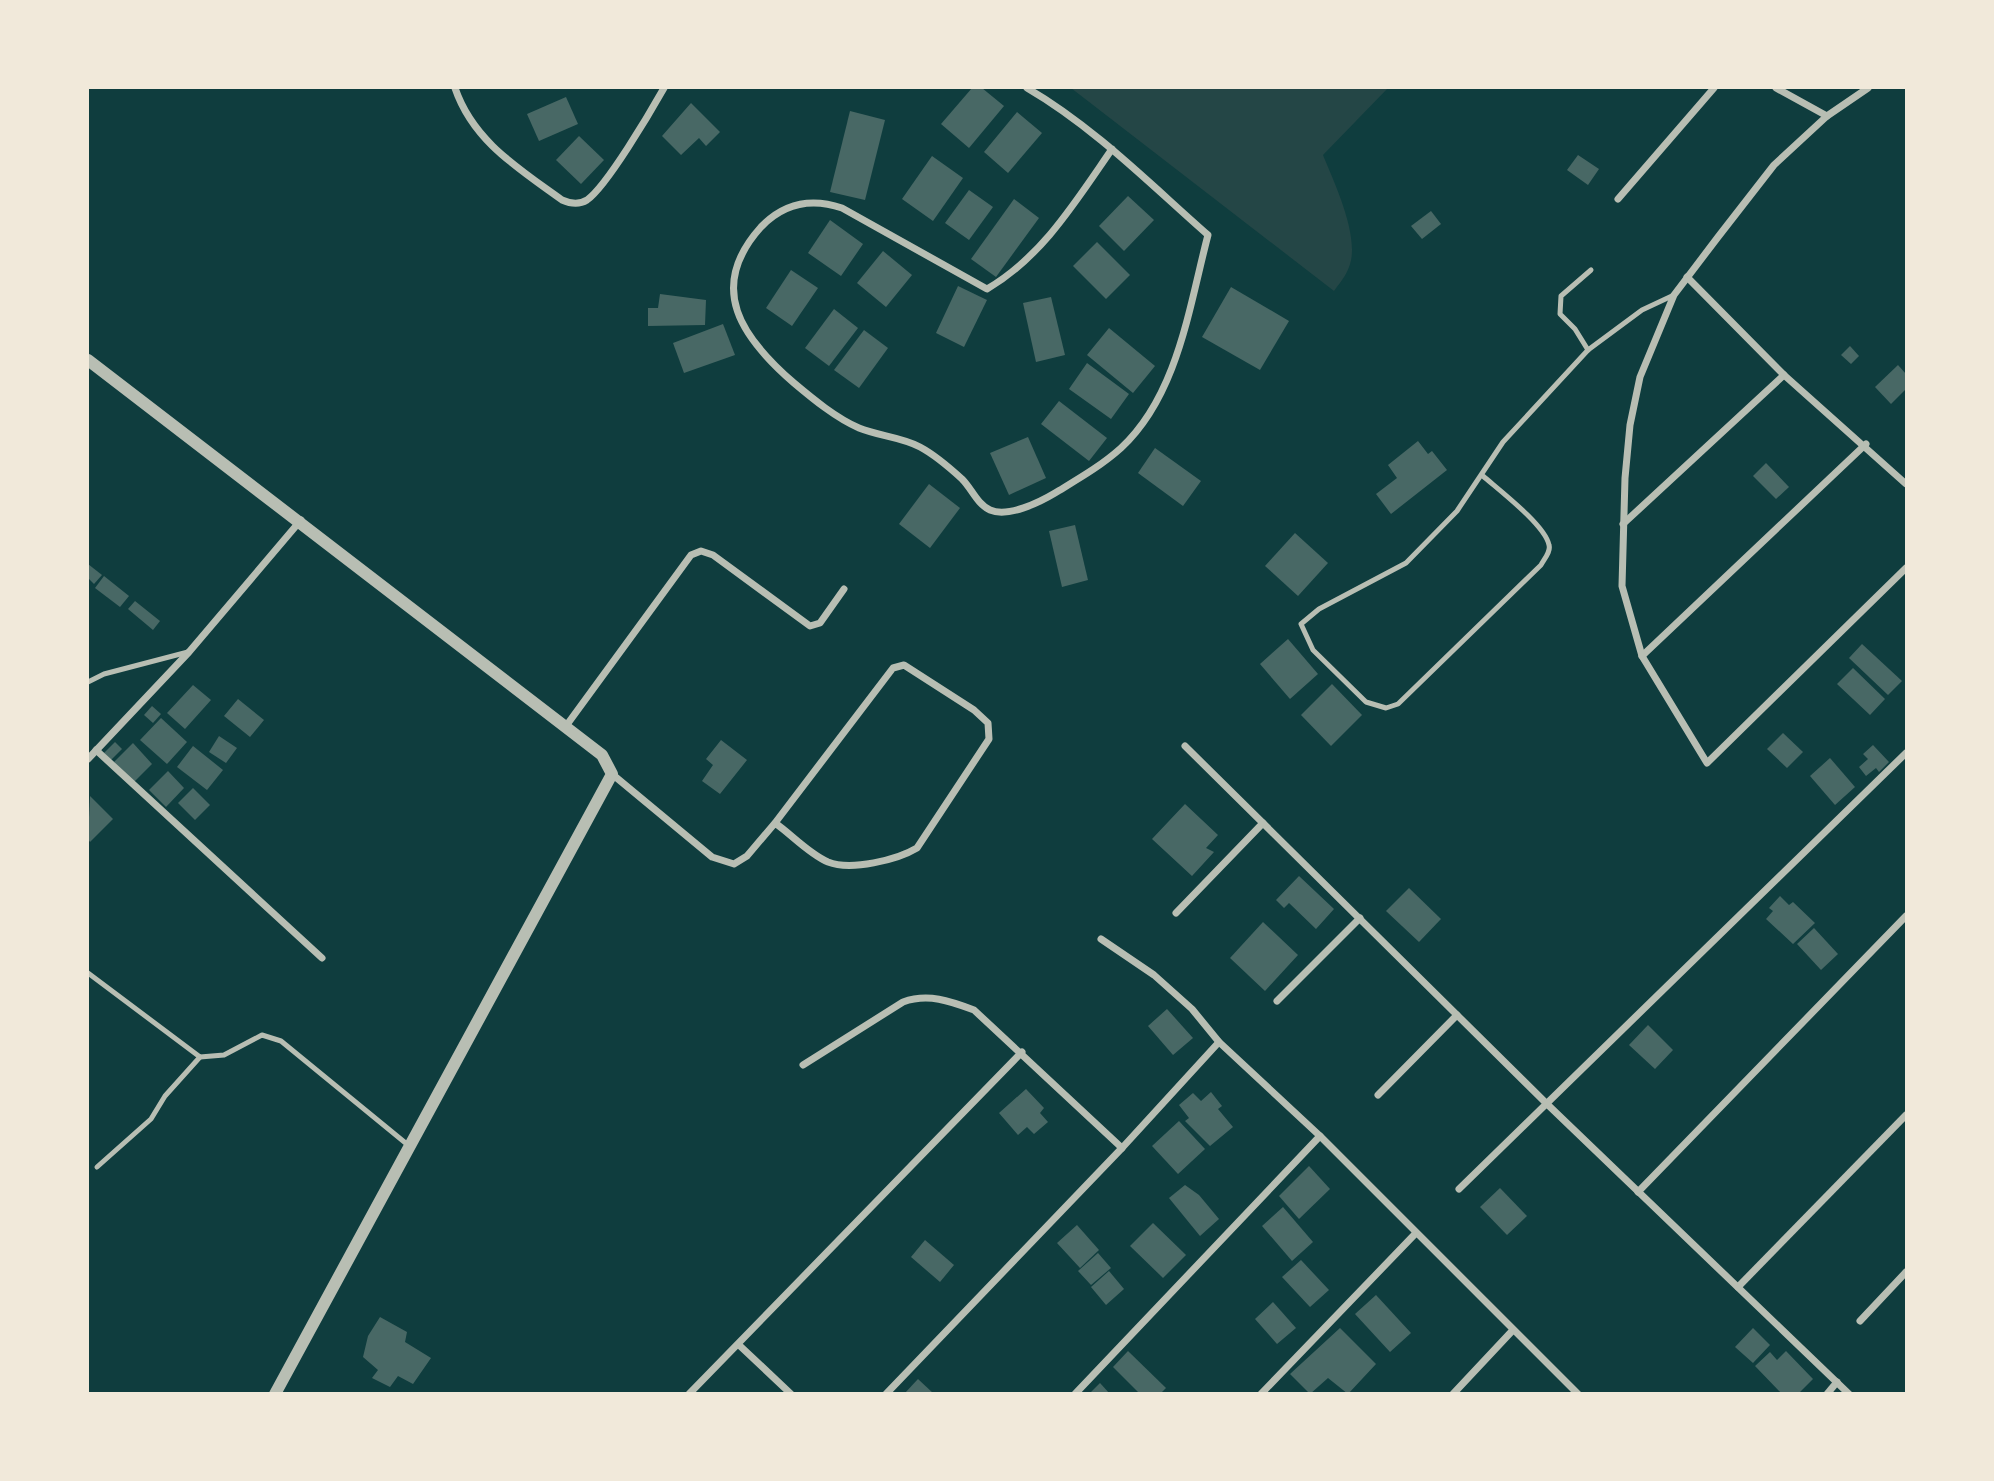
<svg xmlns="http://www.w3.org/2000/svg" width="1994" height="1481" font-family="'Roboto Serif',serif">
  <rect width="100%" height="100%" fill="#0f3d3e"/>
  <path fill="#244646" d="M1071,88H1388L1323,155C1334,182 1361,238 1349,267C1346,276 1339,284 1334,291Z"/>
  <g fill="#486865">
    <polygon points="972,88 982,88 1004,106 969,148 941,124"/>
    <polygon points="566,97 578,124 539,141 527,114"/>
    <polygon points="691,103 720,132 706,146 699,138 681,155 662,136"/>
    <polygon points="850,111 885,120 865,200 830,192"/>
    <polygon points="1017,112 1042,133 1008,173 984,152"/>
    <polygon points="579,136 604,160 581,184 556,160"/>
    <polygon points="1578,155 1599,169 1588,185 1567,170"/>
    <polygon points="932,156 963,178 933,221 902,199"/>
    <polygon points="969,190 993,207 969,240 945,223"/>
    <polygon points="1128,196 1154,220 1124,251 1099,226"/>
    <polygon points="1014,199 1039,218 996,277 971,259"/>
    <polygon points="1431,211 1441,224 1422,239 1411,226"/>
    <polygon points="830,220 863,244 841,276 808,253"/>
    <polygon points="1097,242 1130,275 1106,299 1073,266"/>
    <polygon points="883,251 912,275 886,307 857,283"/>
    <polygon points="791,270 818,288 792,326 766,308"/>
    <polygon points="958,286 987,300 964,347 936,333"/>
    <polygon points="1231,287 1289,321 1260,370 1202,337"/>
    <polygon points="660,294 706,300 705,325 648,326 648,308 658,308"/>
    <polygon points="1051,297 1065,355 1036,362 1023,303"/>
    <polygon points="834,309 858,328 829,366 805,348"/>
    <polygon points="723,324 735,355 684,373 673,343"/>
    <polygon points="1109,328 1155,366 1133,393 1087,355"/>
    <polygon points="864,330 888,348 859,388 834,370"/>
    <polygon points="1850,346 1859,356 1851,364 1841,355"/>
    <polygon points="1087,363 1129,394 1111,419 1069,389"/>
    <polygon points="1898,365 1906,374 1906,389 1891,404 1875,387"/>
    <polygon points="1059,401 1107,438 1089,461 1041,424"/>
    <polygon points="1028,437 1046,478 1009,495 990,453"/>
    <polygon points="1418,441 1428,454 1432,451 1447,470 1391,514 1376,494 1397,478 1388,465"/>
    <polygon points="1155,448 1201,481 1183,506 1138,473"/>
    <polygon points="1766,463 1789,487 1776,499 1753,476"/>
    <polygon points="929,484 960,508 930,548 899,524"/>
    <polygon points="1075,525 1088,580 1062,587 1049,531"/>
    <polygon points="1295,533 1328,563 1298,596 1265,566"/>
    <polygon points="88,564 102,575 94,584 88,578"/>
    <polygon points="104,576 129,596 120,607 95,588"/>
    <polygon points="135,601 160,621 153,630 128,609"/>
    <polygon points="1288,639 1318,674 1290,699 1260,664"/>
    <polygon points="1862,644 1902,681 1888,695 1849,658"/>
    <polygon points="1853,668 1885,699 1870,715 1837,684"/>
    <polygon points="1332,684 1362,715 1331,746 1301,715"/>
    <polygon points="193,685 211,700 185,729 167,713"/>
    <polygon points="238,699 264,720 250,737 224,716"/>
    <polygon points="152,706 161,714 153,723 144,715"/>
    <polygon points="161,718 187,742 167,764 140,740"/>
    <polygon points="1783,733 1803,752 1787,768 1767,749"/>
    <polygon points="219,736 237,748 226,763 209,752"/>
    <polygon points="721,740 747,760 720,794 702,781 713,765 706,759"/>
    <polygon points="115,742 122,749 111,760 104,753"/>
    <polygon points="133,743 152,764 133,783 114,762"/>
    <polygon points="1873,745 1889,762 1879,772 1876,768 1866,776 1859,767 1868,759 1863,754"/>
    <polygon points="193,746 223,770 207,790 177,767"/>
    <polygon points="1830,758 1855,787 1835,805 1810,776"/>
    <polygon points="168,771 184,788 166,807 149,790"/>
    <polygon points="193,788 210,805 195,820 178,803"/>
    <polygon points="90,796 113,819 90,842 88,839"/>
    <polygon points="1185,804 1218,835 1206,848 1214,852 1192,876 1152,839"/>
    <polygon points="1299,876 1334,909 1316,929 1289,903 1284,908 1276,900"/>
    <polygon points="1409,888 1441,919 1419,942 1386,911"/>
    <polygon points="1780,896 1789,905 1793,902 1815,923 1793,944 1766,919 1773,911 1769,908"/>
    <polygon points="1263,922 1298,955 1265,991 1230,958"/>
    <polygon points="1814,928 1838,954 1821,970 1797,944"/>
    <polygon points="1167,1009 1193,1038 1173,1055 1148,1026"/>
    <polygon points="1648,1025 1673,1050 1655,1069 1629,1045"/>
    <polygon points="1026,1089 1044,1108 1040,1113 1048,1122 1034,1134 1027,1127 1018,1135 999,1113"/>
    <polygon points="1211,1092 1222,1106 1218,1109 1233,1127 1210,1146 1185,1121 1189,1118 1179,1105 1193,1093 1201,1101"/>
    <polygon points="1179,1121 1205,1149 1178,1174 1152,1146"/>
    <polygon points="1309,1166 1330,1189 1299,1219 1279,1196"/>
    <polygon points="1185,1185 1199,1195 1219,1219 1200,1236 1169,1198"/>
    <polygon points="1500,1188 1527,1216 1507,1235 1480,1207"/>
    <polygon points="1283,1207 1313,1242 1292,1261 1262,1226"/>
    <polygon points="1153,1223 1186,1255 1163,1278 1130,1246"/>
    <polygon points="1077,1225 1099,1250 1080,1268 1057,1243"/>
    <polygon points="925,1240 954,1265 940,1282 911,1257"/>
    <polygon points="1098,1253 1111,1268 1091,1285 1078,1271"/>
    <polygon points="1301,1260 1329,1290 1310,1307 1282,1277"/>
    <polygon points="1109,1271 1124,1289 1106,1305 1091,1287"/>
    <polygon points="1376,1295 1411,1333 1390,1352 1355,1314"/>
    <polygon points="1273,1302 1296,1328 1277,1344 1255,1319"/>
    <polygon points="380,1317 407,1332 405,1342 431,1358 413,1384 398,1376 390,1387 372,1378 378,1370 363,1357 368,1336"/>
    <polygon points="1340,1328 1376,1364 1348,1394 1328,1378 1310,1394 1290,1374"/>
    <polygon points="1753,1328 1770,1345 1753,1363 1735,1347"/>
    <polygon points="1128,1351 1166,1388 1160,1394 1140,1394 1113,1367"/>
    <polygon points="1786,1351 1813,1379 1798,1394 1782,1394 1755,1366 1770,1352 1777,1360"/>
    <polygon points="918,1379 934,1394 904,1394"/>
    <polygon points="1100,1383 1110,1394 1089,1394"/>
  </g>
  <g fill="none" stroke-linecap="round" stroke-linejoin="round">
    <g stroke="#b8beb3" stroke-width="5">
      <polyline points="1588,350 1575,329 1560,314 1561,296 1591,270"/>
      <path d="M1483,476C1499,490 1545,525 1549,545C1551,552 1544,559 1541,565L1398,704L1386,708L1366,702L1313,650L1301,624L1319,609L1406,563L1457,511L1503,442L1588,350L1642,310L1674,295"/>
      <polyline points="88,682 104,674 188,652"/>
      <polyline points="88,973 200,1057 224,1055 262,1035 281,1041 408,1145"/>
      <polyline points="97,1167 151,1119 165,1096 200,1057"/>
    </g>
    <g stroke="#b8beb3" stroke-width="7">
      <path d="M455,88C473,141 518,168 562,200C571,204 579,205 587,200C607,186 651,111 664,88"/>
      <path d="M1027,88C1094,127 1150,184 1208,235C1189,307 1178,395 1121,448C1101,466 1078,479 1055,493C1040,502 1008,518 990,510C977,504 972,489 962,479C950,468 935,455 920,447C902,437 878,436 859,428C836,418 813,399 794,383C742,338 706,288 761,227C784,203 812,198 842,208L987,289C1042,257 1076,201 1112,149"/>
      <polyline points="1776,88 1827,116"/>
      <polyline points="1868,88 1827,116 1774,165 1718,237 1674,295 1640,377 1630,425 1625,478 1622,586 1642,656 1707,763 1906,568"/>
      <polyline points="1618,199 1714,88"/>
      <polyline points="1687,277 1784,375 1906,484"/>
      <polyline points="1623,524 1784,375"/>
      <polyline points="1642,656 1866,444"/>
      <polyline points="566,726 691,555 701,551 713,555 810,626 820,623 844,589"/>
      <polyline points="1185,746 1547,1104 1849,1394"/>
      <polyline points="96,750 322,958"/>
      <polyline points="88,759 189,652 301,520"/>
      <path d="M612,774L712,857L734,864L747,856L775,823L893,668L904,665L974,710L988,723L989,739L917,848C897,860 851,871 828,862C809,854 791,834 775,823"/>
      <polyline points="1176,913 1263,823"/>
      <polyline points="1101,939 1154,975 1192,1009 1219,1042 1320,1136 1578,1394"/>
      <polyline points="1277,1001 1360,918"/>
      <path d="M803,1065L903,1002C928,993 950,1001 974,1010L1122,1148"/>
      <polyline points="1378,1095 1457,1015"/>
      <polyline points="1459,1189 1906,753"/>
      <polyline points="1638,1192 1906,916"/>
      <polyline points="1738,1287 1906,1115"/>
      <polyline points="1860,1321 1906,1272"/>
      <polyline points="739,1345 791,1394"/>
      <polyline points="689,1394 1022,1052"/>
      <polyline points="886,1394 1122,1148 1219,1042"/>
      <polyline points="1075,1394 1320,1136"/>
      <polyline points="1261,1394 1415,1234"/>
      <polyline points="1453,1394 1513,1330"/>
      <polyline points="1827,1394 1837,1382"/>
    </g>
    <polyline stroke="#b8beb3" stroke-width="12" points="88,360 602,755 612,774 275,1394"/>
  </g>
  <rect width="1994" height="1481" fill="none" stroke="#f1e9da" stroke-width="178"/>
</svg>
